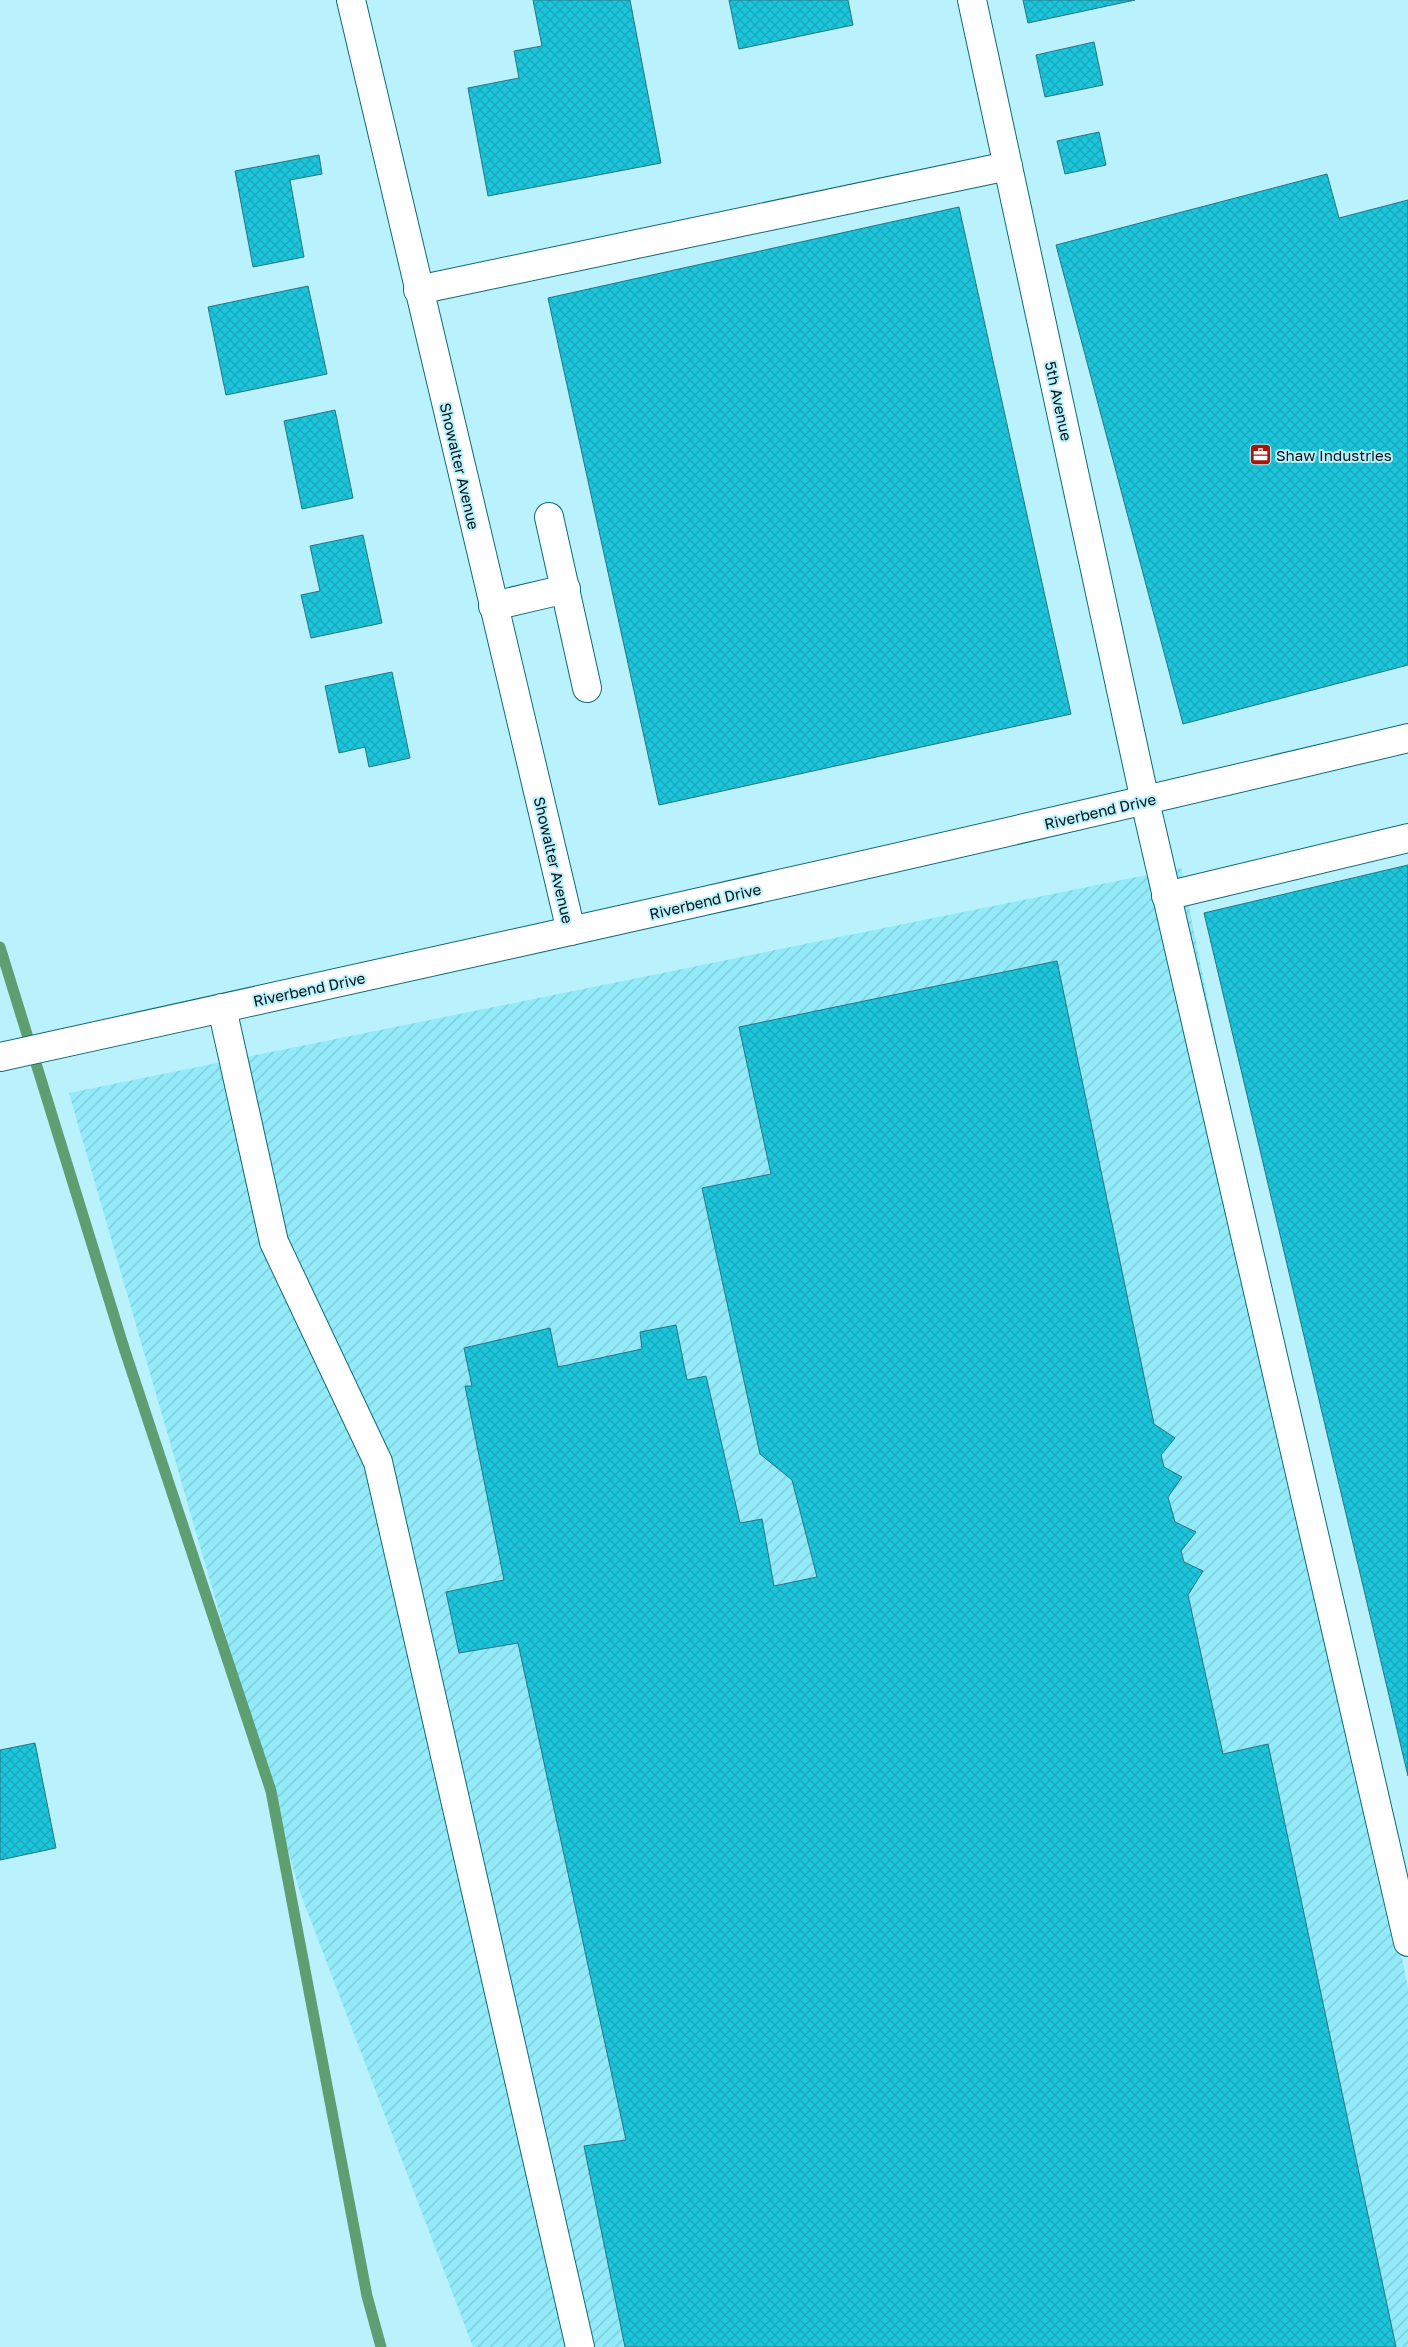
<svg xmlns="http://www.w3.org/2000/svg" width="1408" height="2347" font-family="'Golos Text',sans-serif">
  <defs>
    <pattern id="industrial-furrows" width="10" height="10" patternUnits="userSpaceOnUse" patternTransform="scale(1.25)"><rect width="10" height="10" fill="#93eaf9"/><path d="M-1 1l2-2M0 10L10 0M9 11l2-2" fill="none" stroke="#7dc8d5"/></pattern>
    <pattern id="building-cross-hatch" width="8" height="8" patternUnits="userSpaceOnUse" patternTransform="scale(1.25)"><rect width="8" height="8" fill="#1cc5db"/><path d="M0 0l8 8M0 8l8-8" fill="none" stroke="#18a8bb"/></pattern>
  </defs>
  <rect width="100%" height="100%" fill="#b9f1fc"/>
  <polygon fill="url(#industrial-furrows)" points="1181,868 1408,1988 1408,2347 473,2347 300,1892 69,1093"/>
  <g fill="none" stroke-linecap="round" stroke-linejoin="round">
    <polyline stroke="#5e9f72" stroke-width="11" points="0,947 124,1348 271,1791 367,2296 381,2347"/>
  </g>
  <g fill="url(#building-cross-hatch)" stroke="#257683">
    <polygon points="533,0 630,0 661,163 488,196 468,88 519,78 514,51 542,46"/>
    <polygon points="729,0 848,0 853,25 739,49"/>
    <polygon points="1023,0 1135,0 1028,23"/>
    <polygon points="1094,42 1103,85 1045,97 1036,55"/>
    <polygon points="1099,132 1106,165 1065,174 1057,141"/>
    <polygon points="319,155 322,174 290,180 304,257 253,267 235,171"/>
    <polygon points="1327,174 1339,218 1408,200 1408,665 1183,724 1056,245"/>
    <polygon points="959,207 1071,714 659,805 548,298"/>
    <polygon points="308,286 327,374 226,395 208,307"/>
    <polygon points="335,410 353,498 302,509 284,421"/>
    <polygon points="363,535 382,623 311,638 301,595 320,591 310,546"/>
    <polygon points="392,672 410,758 369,767 365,747 339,753 325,686"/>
    <polygon points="1408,865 1408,1776 1204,913"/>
    <polygon points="1057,961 1154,1424 1175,1438 1161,1455 1164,1467 1182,1477 1168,1497 1175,1522 1196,1532 1181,1551 1184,1562 1203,1571 1188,1595 1223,1754 1268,1744 1396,2347 625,2347 584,2146 626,2140 518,1643 459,1653 446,1592 504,1580 465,1386 472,1386 464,1348 550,1328 558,1367 642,1349 640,1332 676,1325 687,1380 706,1376 740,1523 762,1519 774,1586 817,1577 792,1480 760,1454 702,1188 771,1174 739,1027"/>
    <polygon points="35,1743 56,1848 0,1860 0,1750"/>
  </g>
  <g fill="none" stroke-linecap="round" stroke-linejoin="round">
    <defs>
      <g id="minor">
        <polyline points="351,0 571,931"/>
        <polyline points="972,0 1145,801 1408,1942"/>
        <polyline points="418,290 1008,166"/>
        <polyline points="549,517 587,688"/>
        <polyline points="493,606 566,589"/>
        <polyline points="1166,896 1408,838"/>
        <polyline points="222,1008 274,1242 378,1462 580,2347"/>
        <path d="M0,1057C470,954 940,850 1408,738"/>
      </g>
    </defs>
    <use href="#minor" stroke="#116976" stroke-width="30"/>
    <use href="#minor" stroke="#fff" stroke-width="28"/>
  </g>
  <defs>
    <symbol id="office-square" viewBox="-11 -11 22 22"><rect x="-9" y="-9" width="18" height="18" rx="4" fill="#a8160a" stroke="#b9f1fc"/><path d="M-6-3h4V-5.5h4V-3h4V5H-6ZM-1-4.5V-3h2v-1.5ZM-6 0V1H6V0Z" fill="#fff"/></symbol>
  </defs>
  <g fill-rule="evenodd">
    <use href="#office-square" x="1248" y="442" width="25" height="25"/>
  </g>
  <g text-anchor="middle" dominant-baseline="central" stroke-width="4" stroke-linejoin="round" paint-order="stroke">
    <g font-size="15" fill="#001216" stroke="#b9f1fc">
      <text transform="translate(1059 401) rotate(78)">5th Avenue</text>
      <text transform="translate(460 466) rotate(77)">Showalter Avenue</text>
      <text transform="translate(1100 811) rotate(-13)">Riverbend Drive</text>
      <text transform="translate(554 860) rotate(77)">Showalter Avenue</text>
      <text transform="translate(705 901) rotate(-13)">Riverbend Drive</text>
      <text transform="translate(309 989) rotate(-12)">Riverbend Drive</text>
    </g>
    <g font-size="15" fill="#001216" stroke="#b9f1fc" text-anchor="start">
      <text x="1276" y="455">Shaw Industries</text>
    </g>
  </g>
</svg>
